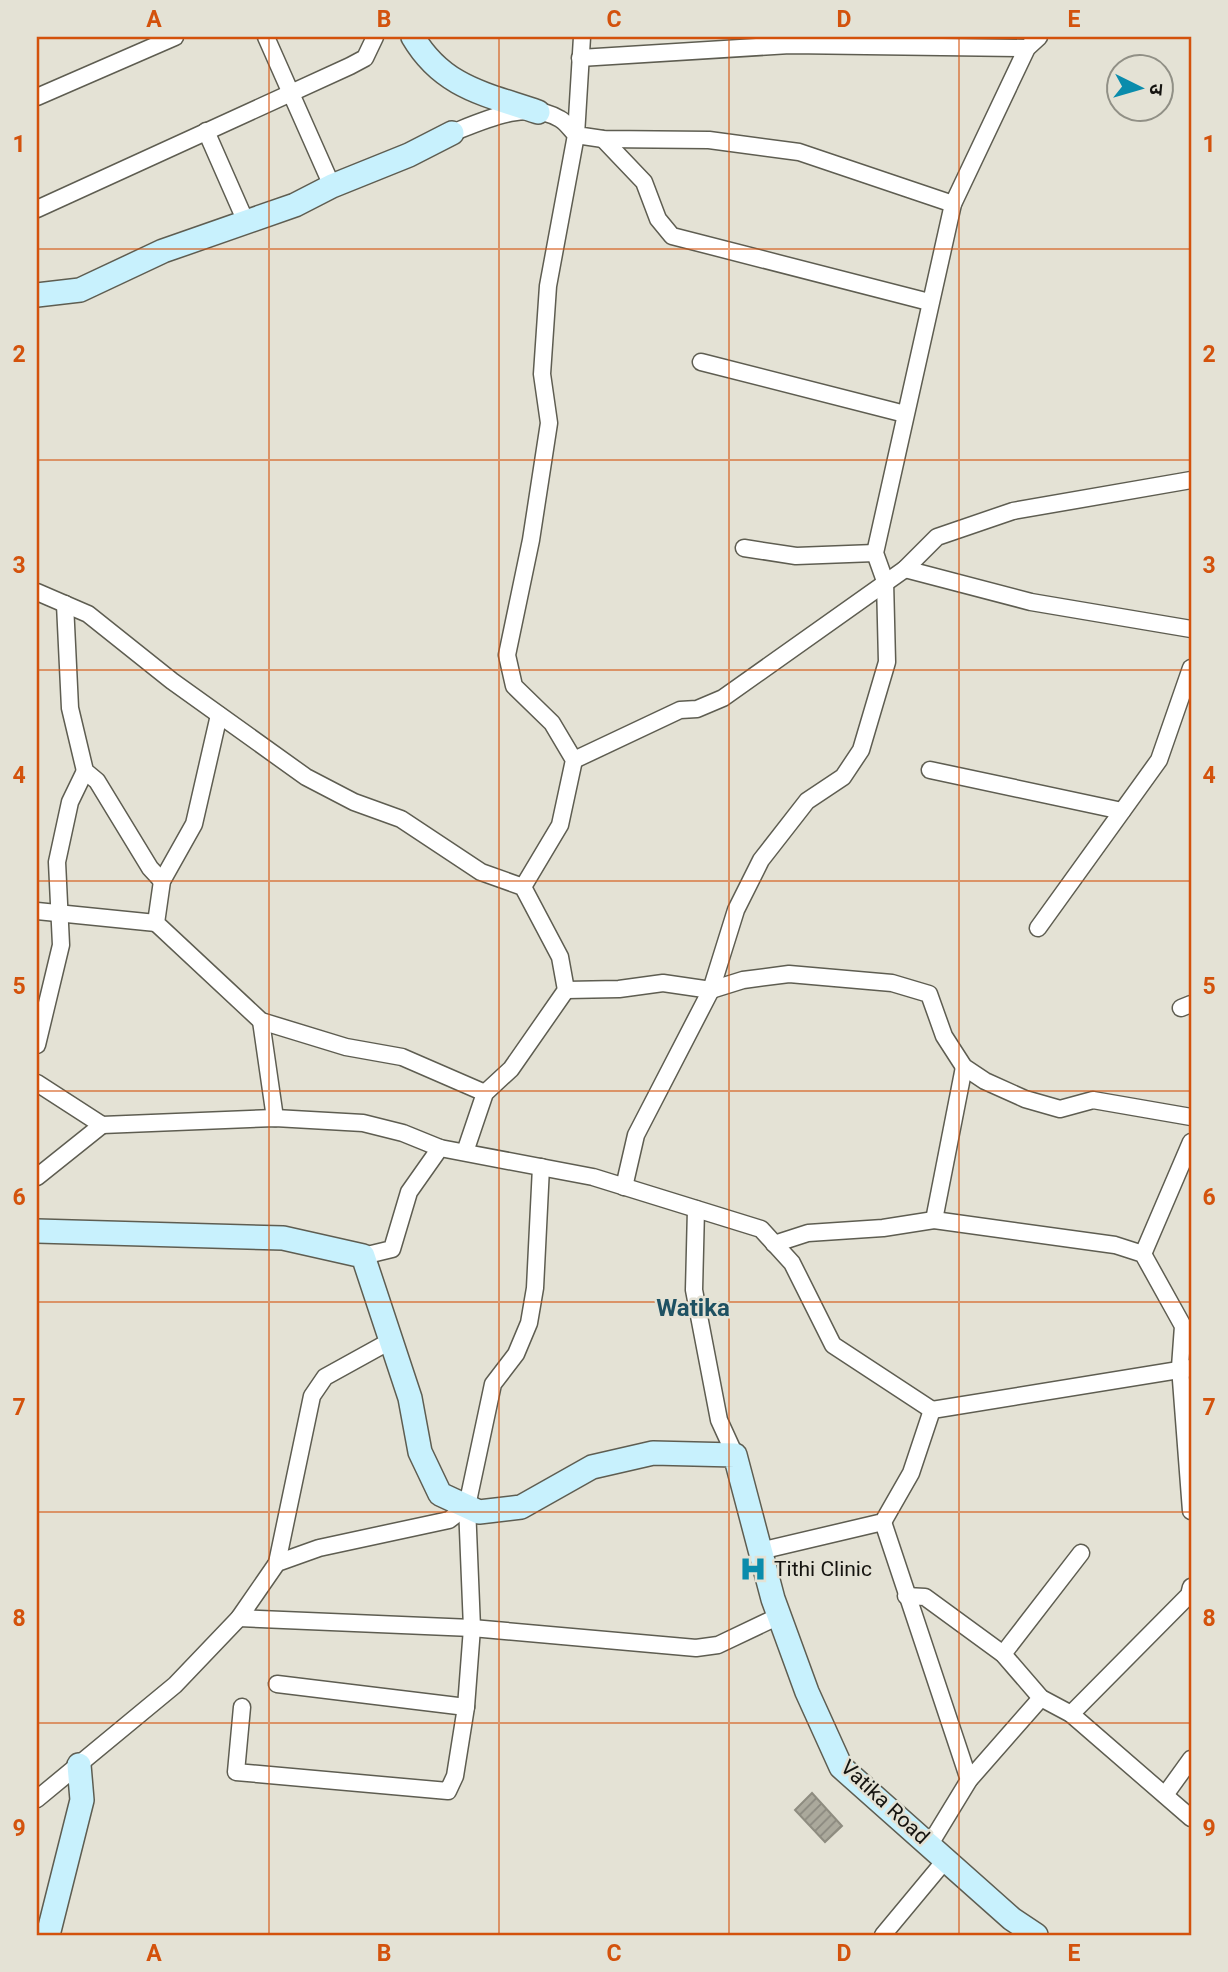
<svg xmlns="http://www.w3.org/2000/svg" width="1228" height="1972" font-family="Roboto,'Noto Sans Devanagari',sans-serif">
  <defs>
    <pattern id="building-hatch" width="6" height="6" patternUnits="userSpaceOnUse" patternTransform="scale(1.75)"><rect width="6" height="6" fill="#aba99c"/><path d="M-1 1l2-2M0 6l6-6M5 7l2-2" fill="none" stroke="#8a887e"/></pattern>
  </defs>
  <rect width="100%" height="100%" fill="#e4e2d5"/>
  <polygon fill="url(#building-hatch)" stroke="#8e8c80" stroke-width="2" points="812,1793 842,1826 825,1842 795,1810"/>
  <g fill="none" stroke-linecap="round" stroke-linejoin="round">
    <defs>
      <g id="street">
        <polyline points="266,37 332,186"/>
        <polyline points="582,37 576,135 603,139 709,140 799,152 953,204"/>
        <polyline points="580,58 790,45 1027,48"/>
        <polyline points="37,97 175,37"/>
        <polyline points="206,131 246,222"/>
        <path d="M452,133C482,121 528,99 560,119C566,122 571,130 576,135L548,286L542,374L549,423L531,540L507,655L514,686L552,723L574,760L560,825L523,887"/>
        <polyline points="603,139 644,182 658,219 672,236 929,302"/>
        <polyline points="37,209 350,66 365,58 375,37"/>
        <polyline points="701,362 905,414"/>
        <polyline points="744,548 796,556 875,553"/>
        <polyline points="905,569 1031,602 1191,629"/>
        <polyline points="37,592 88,614 172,681 306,777 354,802 401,819 481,872 523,887 560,957 566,990 511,1069 485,1093 465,1152"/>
        <polyline points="65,604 70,708 85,771 97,781 150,868 162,881"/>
        <polyline points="219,715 194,824 162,881 156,923 261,1021 346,1047 402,1057 485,1093"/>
        <polyline points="574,760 680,710 697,709 723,698 905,569 937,537 1013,511 1191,480"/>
        <polyline points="930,770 1122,811"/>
        <polyline points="37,911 156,923"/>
        <polyline points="1038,928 1159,760 1191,668"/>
        <polyline points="566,990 619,989 663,983 711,990 743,980 789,974 892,983 929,994 944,1036 964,1067 985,1081 1025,1099 1060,1109 1093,1100 1191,1117"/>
        <polyline points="1181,1008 1191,1004"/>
        <polyline points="261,1021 275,1118"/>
        <polyline points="37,1045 61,945 57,862 70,802 85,771"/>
        <polyline points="37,1083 102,1125 275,1118 363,1123 403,1133 440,1148"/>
        <polyline points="37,1177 102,1125"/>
        <polyline points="624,1187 636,1135 711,990 736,910 761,860 807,801 843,777 861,750 887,662 885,581 875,553 953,204 1027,48 1039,37"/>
        <polyline points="696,1209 694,1290 719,1420 735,1455"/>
        <polyline points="934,1220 964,1067"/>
        <polyline points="774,1244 808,1233 883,1228 934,1220 1115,1245 1143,1254 1183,1326 1180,1367 1191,1511"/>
        <polyline points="1143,1254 1191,1142"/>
        <polyline points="363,1256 392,1249 409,1192 440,1148 593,1177 761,1229 792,1263 833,1345 932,1410"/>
        <polyline points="883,1522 969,1780"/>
        <polyline points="760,1551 883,1522 911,1473 932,1410 1191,1368"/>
        <polyline points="277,1563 312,1396 325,1377 392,1340"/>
        <polyline points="906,1596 925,1597 1003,1654 1041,1698 1071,1714 1191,1818"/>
        <polyline points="239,1618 472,1628 696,1648 718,1645 779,1616"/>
        <polyline points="1003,1654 1081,1553"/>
        <polyline points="277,1684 466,1707"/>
        <polyline points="242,1707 236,1772 448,1791 455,1776 466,1707 472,1628 467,1506 493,1384 516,1354 529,1323 535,1288 541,1167"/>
        <polyline points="1071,1714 1189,1595 1191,1587"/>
        <polyline points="1165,1795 1191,1759"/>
        <polyline points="37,1799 175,1685 239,1618 277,1563 319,1548 449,1520 467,1506"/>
        <polyline points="930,1844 969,1780 1041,1698"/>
        <polyline points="883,1935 947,1858"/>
      </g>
      <g id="secondary">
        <path d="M413,37C443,88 486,94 538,112"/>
        <polyline points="37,295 80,290 163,251 295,205 332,186 409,155 452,133"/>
        <polyline points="37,1231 283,1238 363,1256 410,1398 420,1452 440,1494 479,1512 521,1507 592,1467 653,1453 735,1455 773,1599 807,1692 841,1767 1012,1919 1036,1935"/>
        <polyline points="48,1935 82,1800 79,1765"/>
      </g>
    </defs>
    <use href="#street" stroke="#5e5d51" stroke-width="19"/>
    <use href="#secondary" stroke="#5e5d51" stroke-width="26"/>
    <use href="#street" stroke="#fff" stroke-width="16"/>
    <use href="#secondary" stroke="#c8f1fd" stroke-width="23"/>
  </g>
  <path fill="none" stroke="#d3520c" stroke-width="2" stroke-opacity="0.55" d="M269,37V1935M499,37V1935M729,37V1935M959,37V1935M37,249H1191M37,460H1191M37,670H1191M37,881H1191M37,1091H1191M37,1302H1191M37,1512H1191M37,1723H1191"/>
  <defs>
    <symbol id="hospital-bare" viewBox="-9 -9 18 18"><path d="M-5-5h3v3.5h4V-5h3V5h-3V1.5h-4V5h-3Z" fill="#0a8cac" stroke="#e4e2d5" stroke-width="2.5" paint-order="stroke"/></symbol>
  </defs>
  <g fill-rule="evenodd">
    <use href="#hospital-bare" x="734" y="1550" width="38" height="38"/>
  </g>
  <g text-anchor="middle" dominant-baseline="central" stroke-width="5" stroke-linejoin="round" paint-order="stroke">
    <g font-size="21" fill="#151410" stroke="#e4e2d5" text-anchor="start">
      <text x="774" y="1569">Tithi Clinic</text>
    </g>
    <g font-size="21" fill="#151410" stroke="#e4e2d5">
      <text transform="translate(885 1802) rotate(43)">Vatika Road</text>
    </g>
    <g font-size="24" font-weight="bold" fill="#1e5162" stroke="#e4e2d5">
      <text x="693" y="1308">Watika</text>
    </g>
  </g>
  <rect width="1228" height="1972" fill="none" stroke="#e4e2d5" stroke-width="77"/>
  <g transform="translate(1140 88) rotate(95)"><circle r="33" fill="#e4e2d5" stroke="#919086" stroke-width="2"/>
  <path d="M0-5L12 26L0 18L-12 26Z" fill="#0a8cac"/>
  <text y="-10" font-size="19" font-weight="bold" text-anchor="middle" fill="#151410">उ</text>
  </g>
  <rect x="38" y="38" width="1152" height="1896" fill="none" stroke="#d3520c" stroke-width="2.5"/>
  <g font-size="23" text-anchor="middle" font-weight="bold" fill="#d3520c">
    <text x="154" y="27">A</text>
    <text x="384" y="27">B</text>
    <text x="614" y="27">C</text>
    <text x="844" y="27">D</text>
    <text x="1074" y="27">E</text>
    <text x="19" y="152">1</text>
    <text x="1209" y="152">1</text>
    <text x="19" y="362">2</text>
    <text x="1209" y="362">2</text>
    <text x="19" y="573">3</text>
    <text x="1209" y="573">3</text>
    <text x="19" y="783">4</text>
    <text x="1209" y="783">4</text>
    <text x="19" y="994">5</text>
    <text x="1209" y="994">5</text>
    <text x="19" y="1205">6</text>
    <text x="1209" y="1205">6</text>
    <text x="19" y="1415">7</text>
    <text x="1209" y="1415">7</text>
    <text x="19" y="1626">8</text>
    <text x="1209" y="1626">8</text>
    <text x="19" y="1836">9</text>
    <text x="1209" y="1836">9</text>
    <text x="154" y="1961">A</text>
    <text x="384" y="1961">B</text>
    <text x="614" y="1961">C</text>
    <text x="844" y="1961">D</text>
    <text x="1074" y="1961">E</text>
  </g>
</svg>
